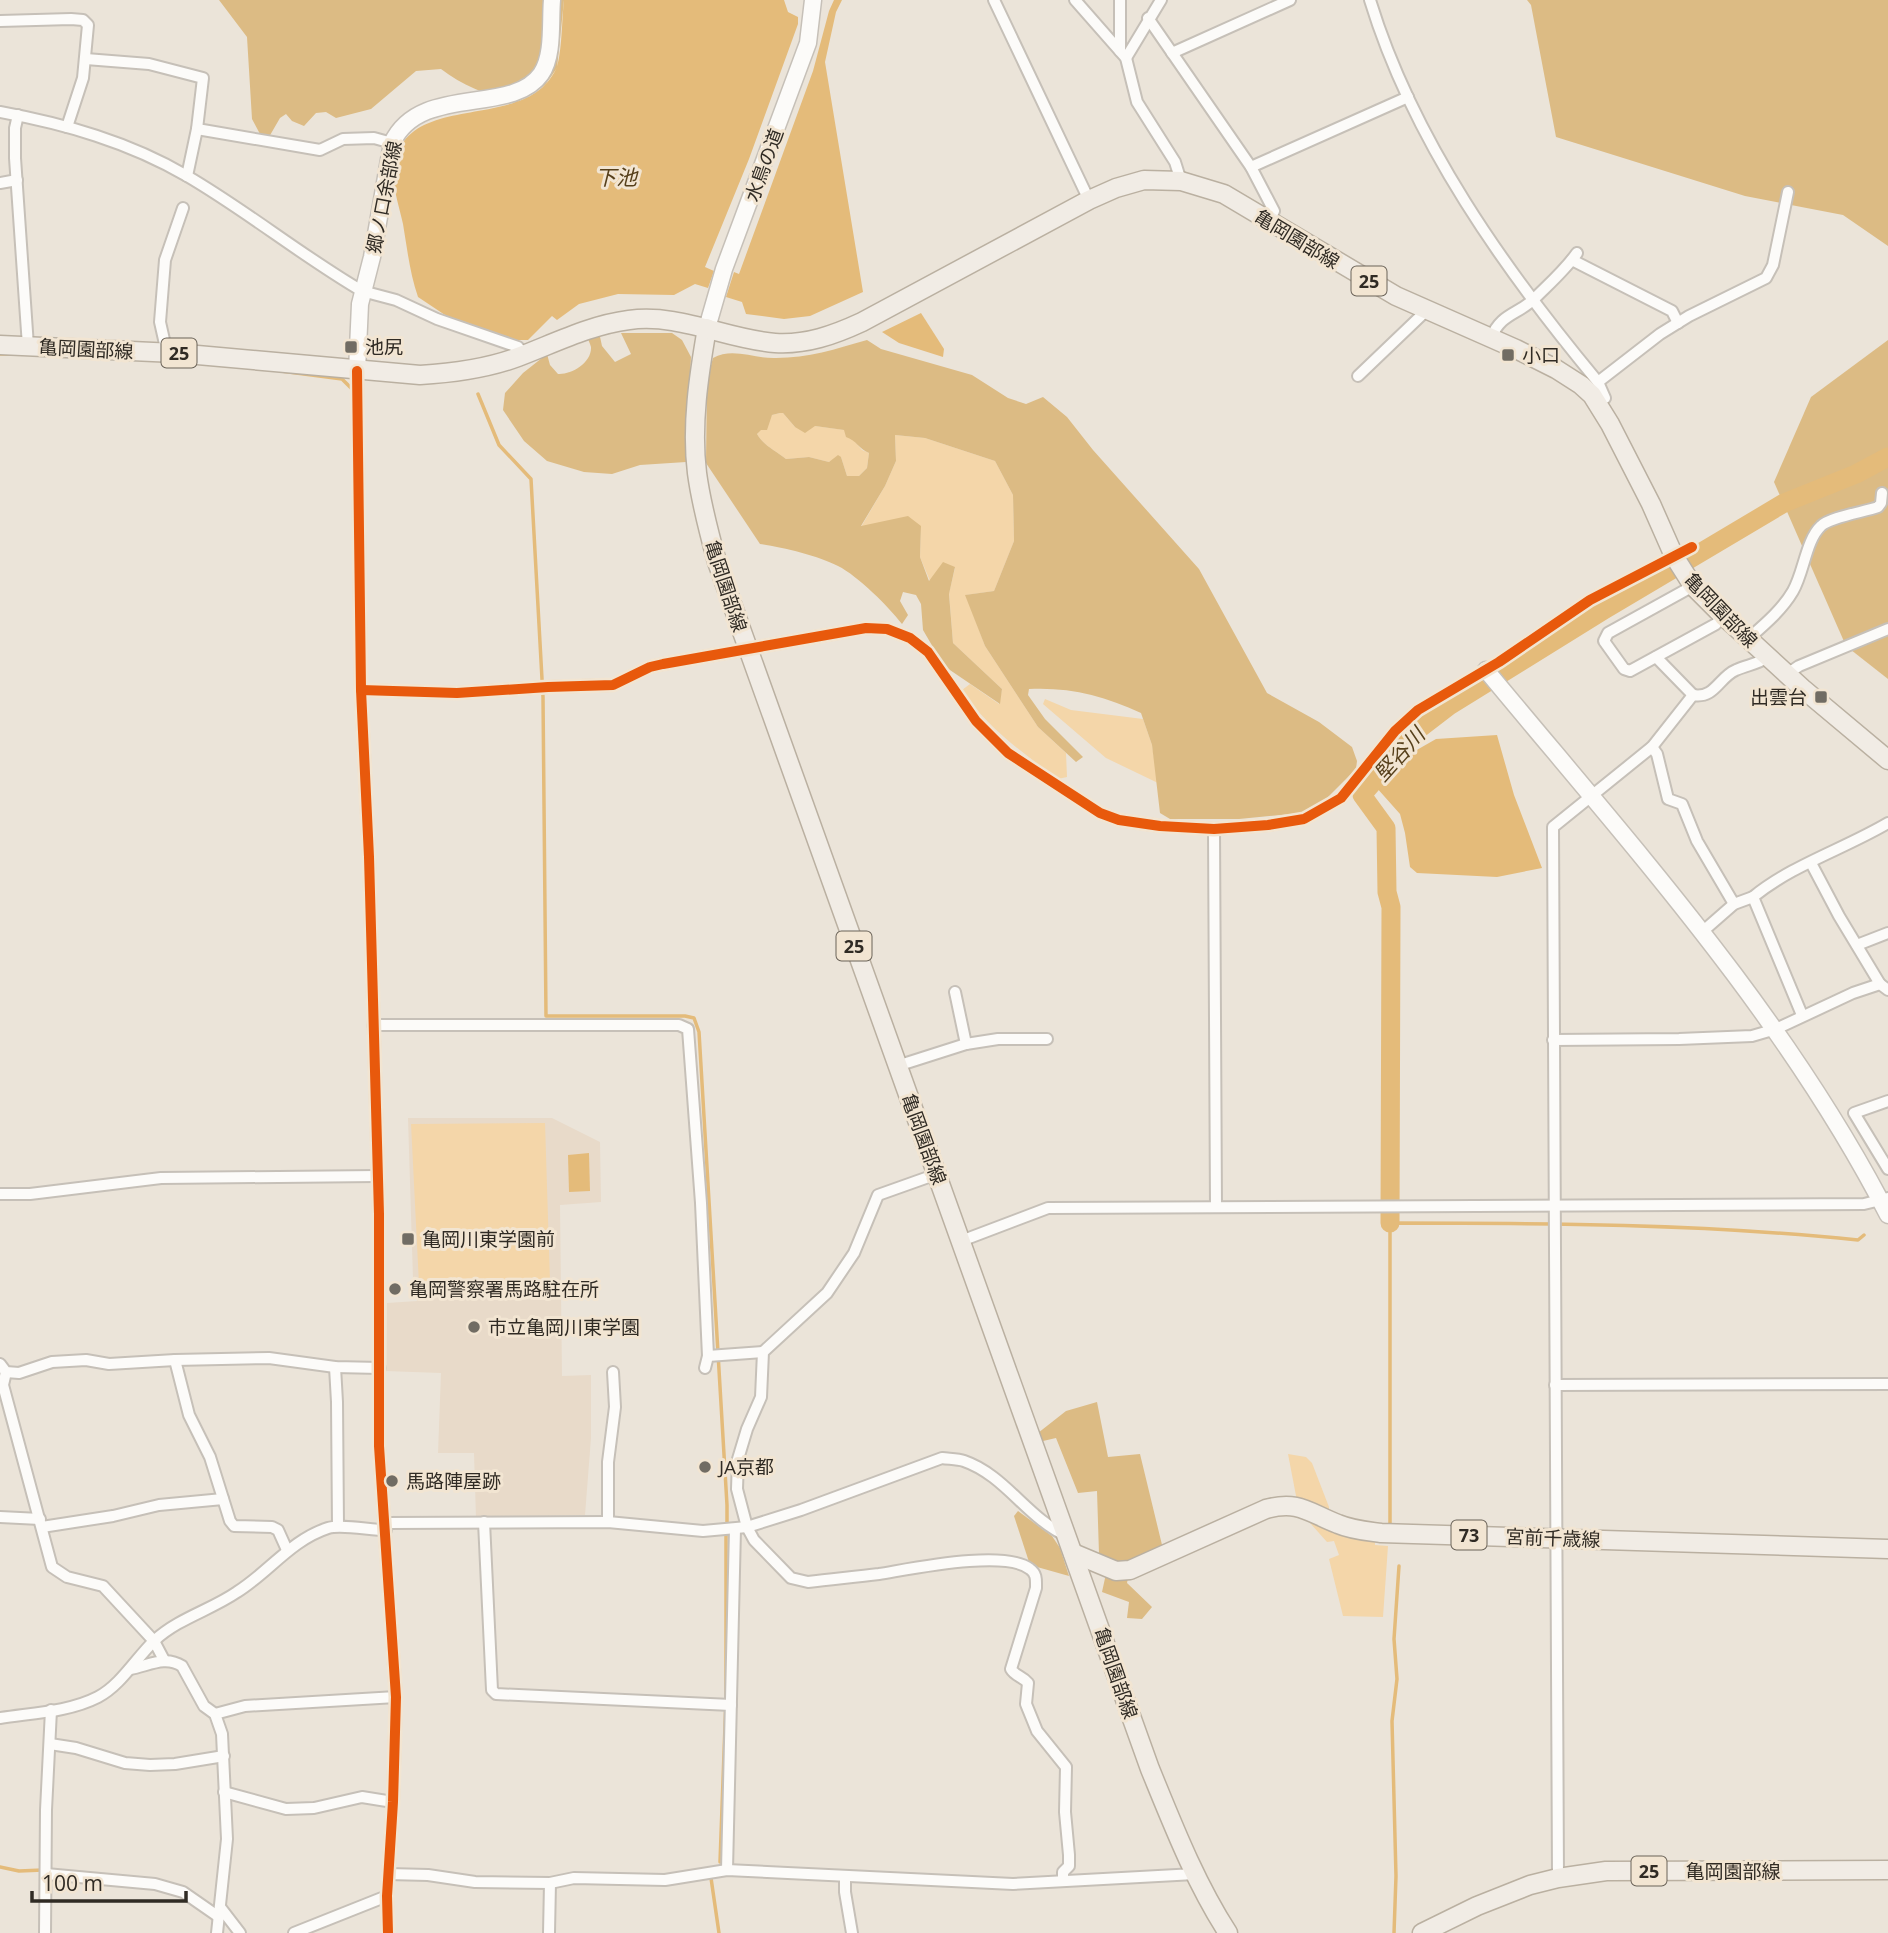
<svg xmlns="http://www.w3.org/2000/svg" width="1888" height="1933" font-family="'Open Sans','Noto Sans JP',sans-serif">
  <rect width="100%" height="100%" fill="#ebe4d9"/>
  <polygon fill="#e8dac9" points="408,1118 552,1118 600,1142 601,1202 560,1205 562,1376 591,1375 591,1438 585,1515 476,1518 474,1453 438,1453 441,1373 386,1371 387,1303 417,1301 416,1280 413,1279"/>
  <g fill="#f4d6a9">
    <path d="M780,413H783L795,427L815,426L845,430L862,450L869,453L867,468L859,476H847L841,457L829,462L809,457L786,459C775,450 764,446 757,434L772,415Z"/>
    <path d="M895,435L925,438L995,461L1013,495L1014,541L994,591L966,595L985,646L1038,727L1066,753L1067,777L1058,779C1023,753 986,727 962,690L970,684L999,704L1002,689L953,643L949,593L955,568L930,581L920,557L921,526L861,527L885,486L896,461Z"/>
    <polygon points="1045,699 1071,710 1143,719 1152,745 1158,783 1106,758 1043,704"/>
    <polygon points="545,1123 550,1281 419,1284 411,1124"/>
    <polygon points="1288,1454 1306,1457 1312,1463 1329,1507 1329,1511 1297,1501"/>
    <polygon points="1303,1515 1375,1537 1375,1545 1388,1546 1383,1617 1343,1616 1329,1559 1339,1555 1334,1541 1327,1542"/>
  </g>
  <g fill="#dcbb84" fill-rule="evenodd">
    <path d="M219,0H564L557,68L545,85L516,103C489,95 464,87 441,69L416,71L371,109L336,118L326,112L316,113L304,126L292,121L286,114L280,118L269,137L260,134L252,119L247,37Z"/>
    <polygon points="1527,0 1888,0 1888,246 1843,215 1745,196 1556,137 1531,5"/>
    <path d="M599,332L602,346L615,362L631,354L621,333H672L682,340L691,357L686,462L640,465L612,474L584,472L547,461L524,441L503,410L505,393L523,373L547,354L550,365L558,374C571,375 592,363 591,347C590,343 588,340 587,336Z"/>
    <path d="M867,340L881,349L972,375L1008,398L1026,404L1043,397L1067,417L1093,450L1199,569L1267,693L1319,722L1352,747L1357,761L1356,769L1327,798L1301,813L1239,819H1170L1160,813L1152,745L1141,713C1104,696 1070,687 1029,689L1028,695L1045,719L1083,757L1076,762L1038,727L985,646L965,595L994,591L1014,541L1013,495L995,461L925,438L895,435L896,461L885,486L861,526L908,516L921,526L920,557L929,581L943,562L955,567L949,594L953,643L1002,689L1000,704L944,666L923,630L921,604L916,595L903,592L900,601L908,615L902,624C889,607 858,576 838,566C819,556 782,547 760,544L706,463L707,380L713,358C733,347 754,359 776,358C808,358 836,349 867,340ZM780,413H783L795,427L805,433L815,426L844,430L846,437C856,440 859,449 869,453L867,468L859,476H847L841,457L838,455L829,462L809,457L786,459C775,450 764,446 757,434L761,430H767L772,415Z"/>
    <polygon points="1888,340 1888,679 1846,646 1774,482 1811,397"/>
    <polygon points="1097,1402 1108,1457 1140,1454 1163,1549 1131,1562 1127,1583 1152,1607 1142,1619 1127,1618 1129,1602 1102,1592 1109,1560 1099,1554 1097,1491 1078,1493 1056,1438 1043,1441 1038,1433 1066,1411"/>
    <polygon points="1018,1511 1052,1536 1060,1548 1069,1576 1030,1565 1014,1516"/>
  </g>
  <g fill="#e4bb7a">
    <path d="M564,0H784L788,12L798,17V24L749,159L705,267L714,271L708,288L695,284L674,295L618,294L579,304L557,320L552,316L528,340H516L454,321L418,297C410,274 407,248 403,224C399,205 390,182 395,161C412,90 526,133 556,69C562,56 562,16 564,0Z"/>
    <polygon points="834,0 842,0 836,12 825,62 863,292 810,316 784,319 746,314 742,302 726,297 734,272 739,274 813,71 829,11"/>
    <polygon points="921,313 944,349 943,357 899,343 882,332"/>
    <polygon points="1497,735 1514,795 1542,868 1497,877 1417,873 1410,867 1405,833 1400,814 1376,787 1401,759 1436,739"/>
    <polygon points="589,1153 590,1191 569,1192 568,1155"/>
  </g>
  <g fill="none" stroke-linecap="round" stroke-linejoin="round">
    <g stroke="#e4bb7a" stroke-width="3.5">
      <polyline points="0,354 16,354"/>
      <polyline points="281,371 342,379 351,388"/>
      <polyline points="478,394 499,445 531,479 543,697 546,1016 685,1016 694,1018 699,1032 727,1505 727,1525"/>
      <path d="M1390,1528V1223C1546,1223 1703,1224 1858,1240L1864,1235"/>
      <polyline points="720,1862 726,1699 726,1535"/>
      <polyline points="0,1867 19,1871 43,1870"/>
      <polyline points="711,1878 719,1933"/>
      <polyline points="1394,1933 1396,1876 1392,1721 1397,1679 1394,1639 1399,1566"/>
    </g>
    <polyline stroke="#e4bb7a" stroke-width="19" points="1390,1223 1391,907 1387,892 1386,828 1362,795 1419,729 1449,706 1604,610 1784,503 1856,474 1888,457"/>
    <defs>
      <g id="street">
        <polyline points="994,0 1089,200"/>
        <polyline points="1075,0 1126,58 1137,102 1175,162 1181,181"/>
        <polyline points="1120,0 1120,51"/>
        <path d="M1370,0C1413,141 1505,270 1598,382L1605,398L1597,402"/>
        <polyline points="1148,18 1251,167 1274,211 1269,221"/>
        <polyline points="0,21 71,19 83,20 88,25 83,78 67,127"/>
        <polyline points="1172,53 1290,0"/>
        <polyline points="1126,58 1161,0"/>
        <polyline points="86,59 149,64 203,78 197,129 187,176"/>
        <path d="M0,112C65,124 129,142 187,176C247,211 302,256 362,291L396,300L437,319L518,347L524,354"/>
        <polyline points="18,115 15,128 15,158 28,346"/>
        <polyline points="197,129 320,150 343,139 374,138 392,143"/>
        <polyline points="1251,167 1408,97"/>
        <polyline points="0,183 17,180"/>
        <polyline points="1572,260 1672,311 1678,323"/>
        <path d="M1491,338C1501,313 1518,315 1535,298C1550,283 1565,270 1577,253"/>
        <polyline points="167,353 160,322 165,260 183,208"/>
        <polyline points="357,371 361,690 369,857 379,1214 379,1446 396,1697 393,1802 387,1896 388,1933"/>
        <polyline points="1358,376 1427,310"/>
        <polyline points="1598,382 1660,334 1689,316 1766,278 1773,265 1788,192"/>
        <polyline points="1693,586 1608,633 1604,641 1624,669 1630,671 1716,624 1723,616"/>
        <path d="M1748,639C1764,625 1782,610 1793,591C1804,572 1806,540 1821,526C1830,517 1864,512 1878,507L1881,503L1882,493"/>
        <polyline points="1656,657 1693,695"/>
        <polyline points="1787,674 1799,666 1888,629"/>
        <polyline points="361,690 457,693 548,687 613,685 650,667 663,664 866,628 887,629 910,638 928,652 976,721 1008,753 1100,813 1119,820 1160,826 1214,829 1268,825 1304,819 1341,798 1395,731 1418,710 1499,662 1590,600 1692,547"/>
        <polyline points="1652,747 1657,754 1668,799 1682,804 1697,841 1734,904"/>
        <polyline points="1214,829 1216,1207"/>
        <polyline points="1811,863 1839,916 1880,984"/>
        <polyline points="1702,932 1734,904 1753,897"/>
        <polyline points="1857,945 1888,933"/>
        <polyline points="955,992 966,1044"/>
        <path d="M1802,1015L1753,897C1792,865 1844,849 1888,823"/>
        <polyline points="373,1025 679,1025 688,1029 701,1203 708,1356"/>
        <polyline points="1553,1040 1679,1039 1752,1036 1776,1029 1853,993 1880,984 1888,990"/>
        <polyline points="897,1066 966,1044 998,1039 1047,1039"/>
        <polyline points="1888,1101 1854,1113 1888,1169"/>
        <path d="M937,1174L878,1195L854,1253L827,1293L763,1352L761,1397L747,1429L738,1459L737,1489L747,1527L754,1540L791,1578L808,1582C832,1579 855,1577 879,1574C911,1569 1005,1549 1030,1569C1037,1574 1036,1580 1036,1588L1011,1669C1015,1676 1022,1676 1028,1683L1026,1704L1037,1731L1066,1767L1065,1812L1069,1855V1866L1063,1872V1880"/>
        <polyline points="0,1194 30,1194 161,1178 377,1176"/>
        <polyline points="961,1241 1048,1208 1864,1204 1888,1198"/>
        <polyline points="175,1360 189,1415 210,1457 230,1521 234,1526 272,1527 278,1530 287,1550"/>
        <polyline points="0,1364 6,1372 19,1373 52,1362 86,1360 109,1364 175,1360 269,1358 335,1367 380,1368"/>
        <polyline points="335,1367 337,1402 338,1526"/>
        <polyline points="705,1368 708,1356 763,1352"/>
        <polyline points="6,1372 3,1385 52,1567 67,1577 103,1586 154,1641 164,1660"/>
        <polyline points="1555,1385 1888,1384"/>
        <polyline points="0,1517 40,1519"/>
        <polyline points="484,1522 492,1690 496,1694 731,1705"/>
        <polyline points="608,1522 608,1462 615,1407 613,1372"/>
        <path d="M386,1523L608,1522L703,1531L747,1527L801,1510L942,1458C949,1459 958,1459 964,1461C1005,1475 1028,1519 1067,1536"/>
        <polyline points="42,1527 113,1516 159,1505 223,1499"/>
        <path d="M130,1669C148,1666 165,1655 182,1666L204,1706L215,1714L222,1734L227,1839L217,1933"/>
        <polyline points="215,1714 245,1706 396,1697"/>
        <path d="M0,1718C32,1713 69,1712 98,1697C121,1685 136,1658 155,1640C179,1618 211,1610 237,1592C269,1572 291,1540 328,1528C341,1524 370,1530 386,1530"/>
        <polyline points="50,1744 76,1748 125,1763 150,1765 175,1764 224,1756"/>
        <polyline points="224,1792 286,1809 314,1808 362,1797 393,1802"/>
        <polyline points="727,1870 735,1529"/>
        <polyline points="46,1874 155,1884 183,1892 219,1917"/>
        <polyline points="388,1874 428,1875 475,1882 550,1883 574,1878 665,1880 727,1870 1013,1884 1195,1874"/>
        <polyline points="845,1876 845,1892 852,1933"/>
        <path d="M1558,1878L1553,827L1652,747L1693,695C1715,699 1719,677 1736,670C1747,665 1758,664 1768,657"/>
        <polyline points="220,1907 240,1933"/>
        <polyline points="45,1933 46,1810 51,1710"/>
        <polyline points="294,1933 387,1896"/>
        <polyline points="549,1933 550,1883"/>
      </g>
      <g id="secondary">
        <polyline points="707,328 724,269 808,43 813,0"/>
        <path d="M357,371L360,304L372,257L392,143C420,83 512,116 541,74C554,55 550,22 552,0"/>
        <path d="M1486,670C1629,843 1784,1013 1888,1215"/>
      </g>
      <g id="primary">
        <path d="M707,328C699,374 691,425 697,473C701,503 709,533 717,562L1150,1769C1173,1825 1195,1882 1228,1933"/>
        <path d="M0,345L175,353L420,375C454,373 486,369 518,357C555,343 590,325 629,320C679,313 725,339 775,343C806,345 834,335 862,322L1089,200L1116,188L1144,180L1181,181L1224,194L1396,296L1516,349L1556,369L1581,385L1592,395L1610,424L1651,504L1674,556L1693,586L1717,610L1802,688L1888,760"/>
        <path d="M1073,1553L1116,1571L1130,1570L1266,1509C1299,1500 1309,1513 1338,1524C1352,1530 1366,1531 1381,1533L1888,1549"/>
        <polyline points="1422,1933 1477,1906 1530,1885 1558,1878 1606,1871 1888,1870"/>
      </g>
    </defs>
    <use href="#street" stroke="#c6c0b8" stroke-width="14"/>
    <use href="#secondary" stroke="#c6c0b8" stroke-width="19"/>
    <use href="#primary" stroke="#bab0a1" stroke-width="21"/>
    <use href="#street" stroke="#fcfbf9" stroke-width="10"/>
    <use href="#secondary" stroke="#fcfbf9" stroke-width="16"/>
    <use href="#primary" stroke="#f1ece5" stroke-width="18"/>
    <defs>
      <g id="cycleway">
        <polyline points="357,371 361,690 369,857 379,1214 379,1446 396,1697 393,1802 387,1896 388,1933"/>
        <polyline points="361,690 457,693 548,687 613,685 650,667 663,664 866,628 887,629 910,638 928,652 976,721 1008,753 1100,813 1119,820 1160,826 1214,829 1268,825 1304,819 1341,798 1395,731 1418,710 1499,662 1590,600 1692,547"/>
      </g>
    </defs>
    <use href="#cycleway" stroke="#f2e5d2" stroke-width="15"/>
    <use href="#cycleway" stroke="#e8590c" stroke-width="10"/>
  </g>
  <g fill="#716c63" stroke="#f2e5d2" stroke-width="2.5">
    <rect x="344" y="340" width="14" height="14" rx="3.5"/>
    <rect x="1501" y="348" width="14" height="14" rx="3.5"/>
    <rect x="1814" y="690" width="14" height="14" rx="3.5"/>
    <rect x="401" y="1232" width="14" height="14" rx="3.5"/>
    <circle cx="395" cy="1289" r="7"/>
    <circle cx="474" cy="1327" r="7"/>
    <circle cx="705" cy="1467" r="7"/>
    <circle cx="392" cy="1481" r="7"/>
  </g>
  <g text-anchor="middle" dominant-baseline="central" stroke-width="6" stroke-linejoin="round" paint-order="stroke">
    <g fill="#f2e5d2" stroke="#6a6358" stroke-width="2">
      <rect x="1351.5" y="266.5" width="35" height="29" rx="5"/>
      <rect x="161.5" y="338.5" width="35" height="29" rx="5"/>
      <rect x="836.5" y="931.5" width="35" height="29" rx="5"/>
      <rect x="1451.5" y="1520.5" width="35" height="29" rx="5"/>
      <rect x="1631.5" y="1856.5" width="35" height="29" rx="5"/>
    </g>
    <g font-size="18" font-weight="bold" fill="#302b24">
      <text x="1369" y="281">25</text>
      <text x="179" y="353">25</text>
      <text x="854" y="946">25</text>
      <text x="1469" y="1535">73</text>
      <text x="1649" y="1871">25</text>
    </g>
    <g font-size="19" fill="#302b24" stroke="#f2e5d2">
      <text transform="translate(764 165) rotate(-70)">水鳥の道</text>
      <text transform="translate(384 197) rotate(-79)">郷ノ口余部線</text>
      <text transform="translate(1297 239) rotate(31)">亀岡園部線</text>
      <text transform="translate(86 349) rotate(3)">亀岡園部線</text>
      <text transform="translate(726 586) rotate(72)">亀岡園部線</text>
      <text transform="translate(1721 610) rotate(46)">亀岡園部線</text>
      <text transform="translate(924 1139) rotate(70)">亀岡園部線</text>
      <text transform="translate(1553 1538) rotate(2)">宮前千歳線</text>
      <text transform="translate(1116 1673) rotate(71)">亀岡園部線</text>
      <text x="1733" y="1871">亀岡園部線</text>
    </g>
    <g font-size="19" fill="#302b24" stroke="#f2e5d2" text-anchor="start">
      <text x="365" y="347">池尻</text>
      <text x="1522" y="355">小口</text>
      <text x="1807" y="697" text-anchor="end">出雲台</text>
      <text x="422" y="1239">亀岡川東学園前</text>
      <text x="409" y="1289">亀岡警察署馬路駐在所</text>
      <text x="488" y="1327">市立亀岡川東学園</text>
      <text x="719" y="1467">JA京都</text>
      <text x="406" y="1481">馬路陣屋跡</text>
    </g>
    <g font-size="21" font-style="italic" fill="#57401b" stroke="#f2e5d2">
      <text x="616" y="177">下池</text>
      <text transform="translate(1399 754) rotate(-48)">堅谷川</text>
    </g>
  </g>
  <path d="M32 1891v10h154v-10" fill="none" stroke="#302b24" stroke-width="3.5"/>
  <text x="42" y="1891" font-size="21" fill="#302b24" stroke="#f2e5d2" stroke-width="5" paint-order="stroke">100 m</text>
</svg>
